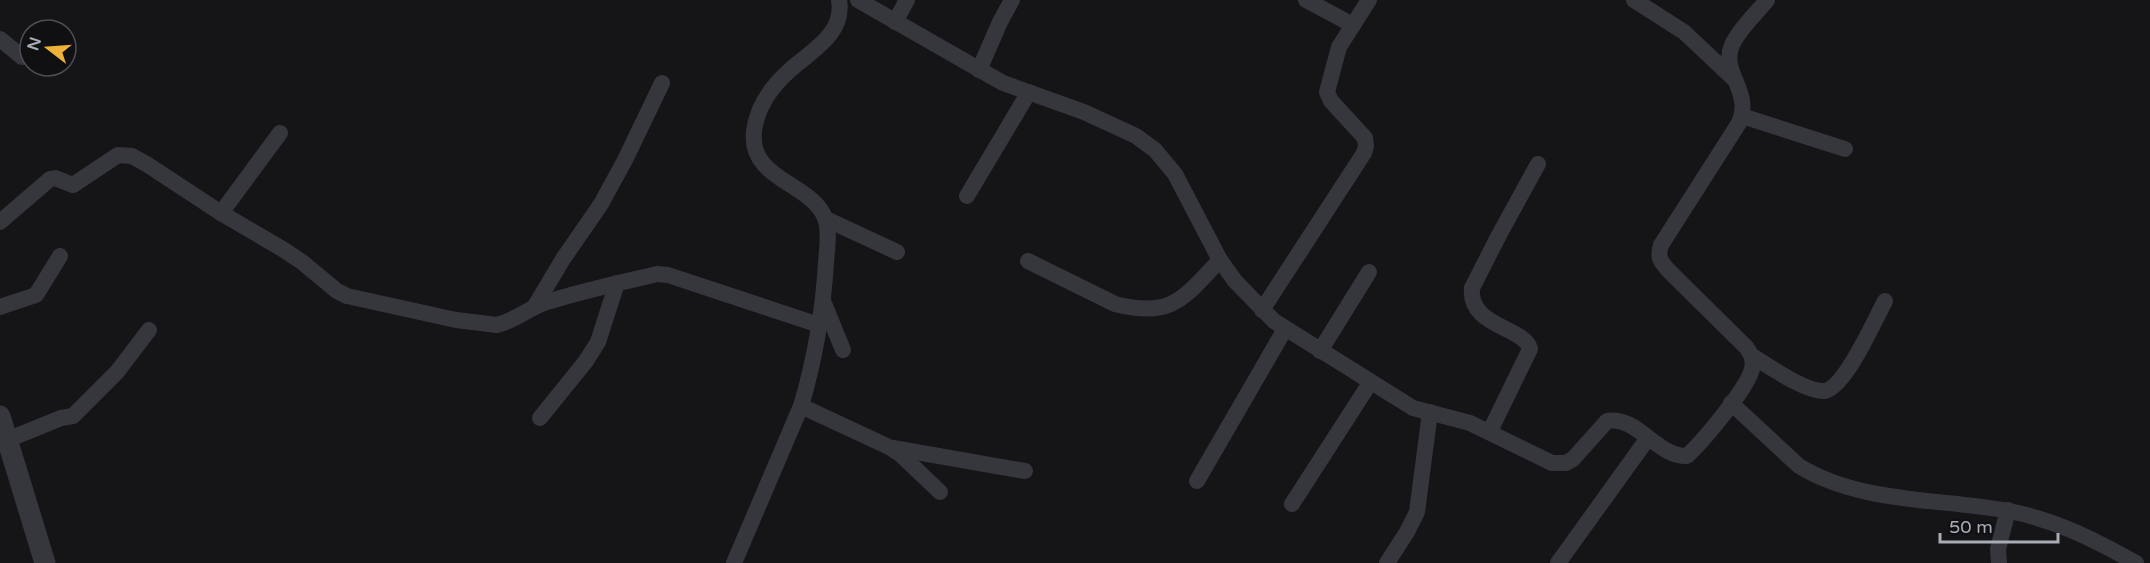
<svg xmlns="http://www.w3.org/2000/svg" width="2150" height="563" font-family="'Varela Round',sans-serif">
  <rect width="100%" height="100%" fill="#151517"/>
  <g fill="none" stroke-linecap="round" stroke-linejoin="round">
    <g stroke="#36373c" stroke-width="16">
      <path d="M858,0L1003,83L1084,112L1136,136L1155,150L1175,174L1220,260L1235,281L1274,321L1413,408L1470,423L1552,463H1566L1573,459L1607,421C1637,415 1657,457 1687,456C1703,441 1747,389 1752,369C1754,359 1751,354 1746,347L1669,271C1660,261 1657,257 1661,245L1739,123C1753,91 1720,73 1732,45C1739,29 1756,14 1767,0"/>
      <polyline points="1306,0 1353,25"/>
      <polyline points="1634,0 1684,32 1735,80"/>
      <polyline points="895,22 907,0"/>
      <polyline points="0,39 22,57"/>
      <polyline points="979,70 1000,22 1012,0"/>
      <polyline points="1742,116 1845,149"/>
      <polyline points="967,196 1029,92"/>
      <polyline points="221,213 280,133"/>
      <polyline points="826,219 897,252"/>
      <path d="M0,222L50,179L55,178L73,185L118,155L132,156L148,165L221,213L284,250L302,262L337,291L347,296L456,320L497,325C514,321 528,309 544,303C581,291 619,283 657,274L668,275L819,325"/>
      <path d="M1028,261L1115,304C1173,319 1184,297 1220,260"/>
      <polyline points="823,301 843,350"/>
      <polyline points="535,306 563,259 601,204 625,160 662,83"/>
      <polyline points="0,307 36,295 60,256"/>
      <polyline points="1262,310 1364,153 1366,146 1365,138 1331,101 1327,92 1339,47 1369,0"/>
      <polyline points="1320,351 1369,272"/>
      <path d="M1752,356C1769,366 1804,391 1823,391C1844,391 1875,319 1885,301"/>
      <path d="M1731,403L1799,466C1861,504 1940,498 2009,511C2056,520 2095,540 2136,563"/>
      <polyline points="801,406 889,447 900,454 940,492"/>
      <polyline points="540,418 586,361 598,342 617,283"/>
      <path d="M1490,431L1530,349C1525,327 1468,327 1472,288L1499,235L1538,164"/>
      <polyline points="7,440 61,418 73,416 117,372 149,330"/>
      <polyline points="893,448 1025,471"/>
      <polyline points="1197,481 1285,329"/>
      <polyline points="1292,504 1370,383"/>
      <path d="M734,563L801,406C815,359 823,311 826,263C827,249 830,231 825,218C812,183 748,180 754,131C757,107 772,86 790,70C811,51 845,34 839,0"/>
      <polyline points="1387,563 1407,532 1417,512 1430,412"/>
      <polyline points="1558,563 1648,438"/>
      <polyline points="1999,563 1998,549 2008,510"/>
    </g>
    <polyline stroke="#36373c" stroke-width="21" points="0,416 45,563"/>
  </g>
  <g transform="translate(48 48) rotate(287)"><circle r="28" fill="#101012" stroke="#4c4e54" stroke-width="1.5"/>
  <path d="M0-4.5L10 22L0 15L-10 22Z" fill="#edb237"/>
  <text y="-9" font-size="16" font-weight="bold" text-anchor="middle" fill="#a7acb6">N</text>
  </g>
  <path d="M1940 533v9h118v-9" fill="none" stroke="#a7acb6" stroke-width="3"/>
  <text x="1949" y="533" font-size="18" fill="#a7acb6" stroke="#101012" stroke-width="4.5" paint-order="stroke">50 m</text>
</svg>
